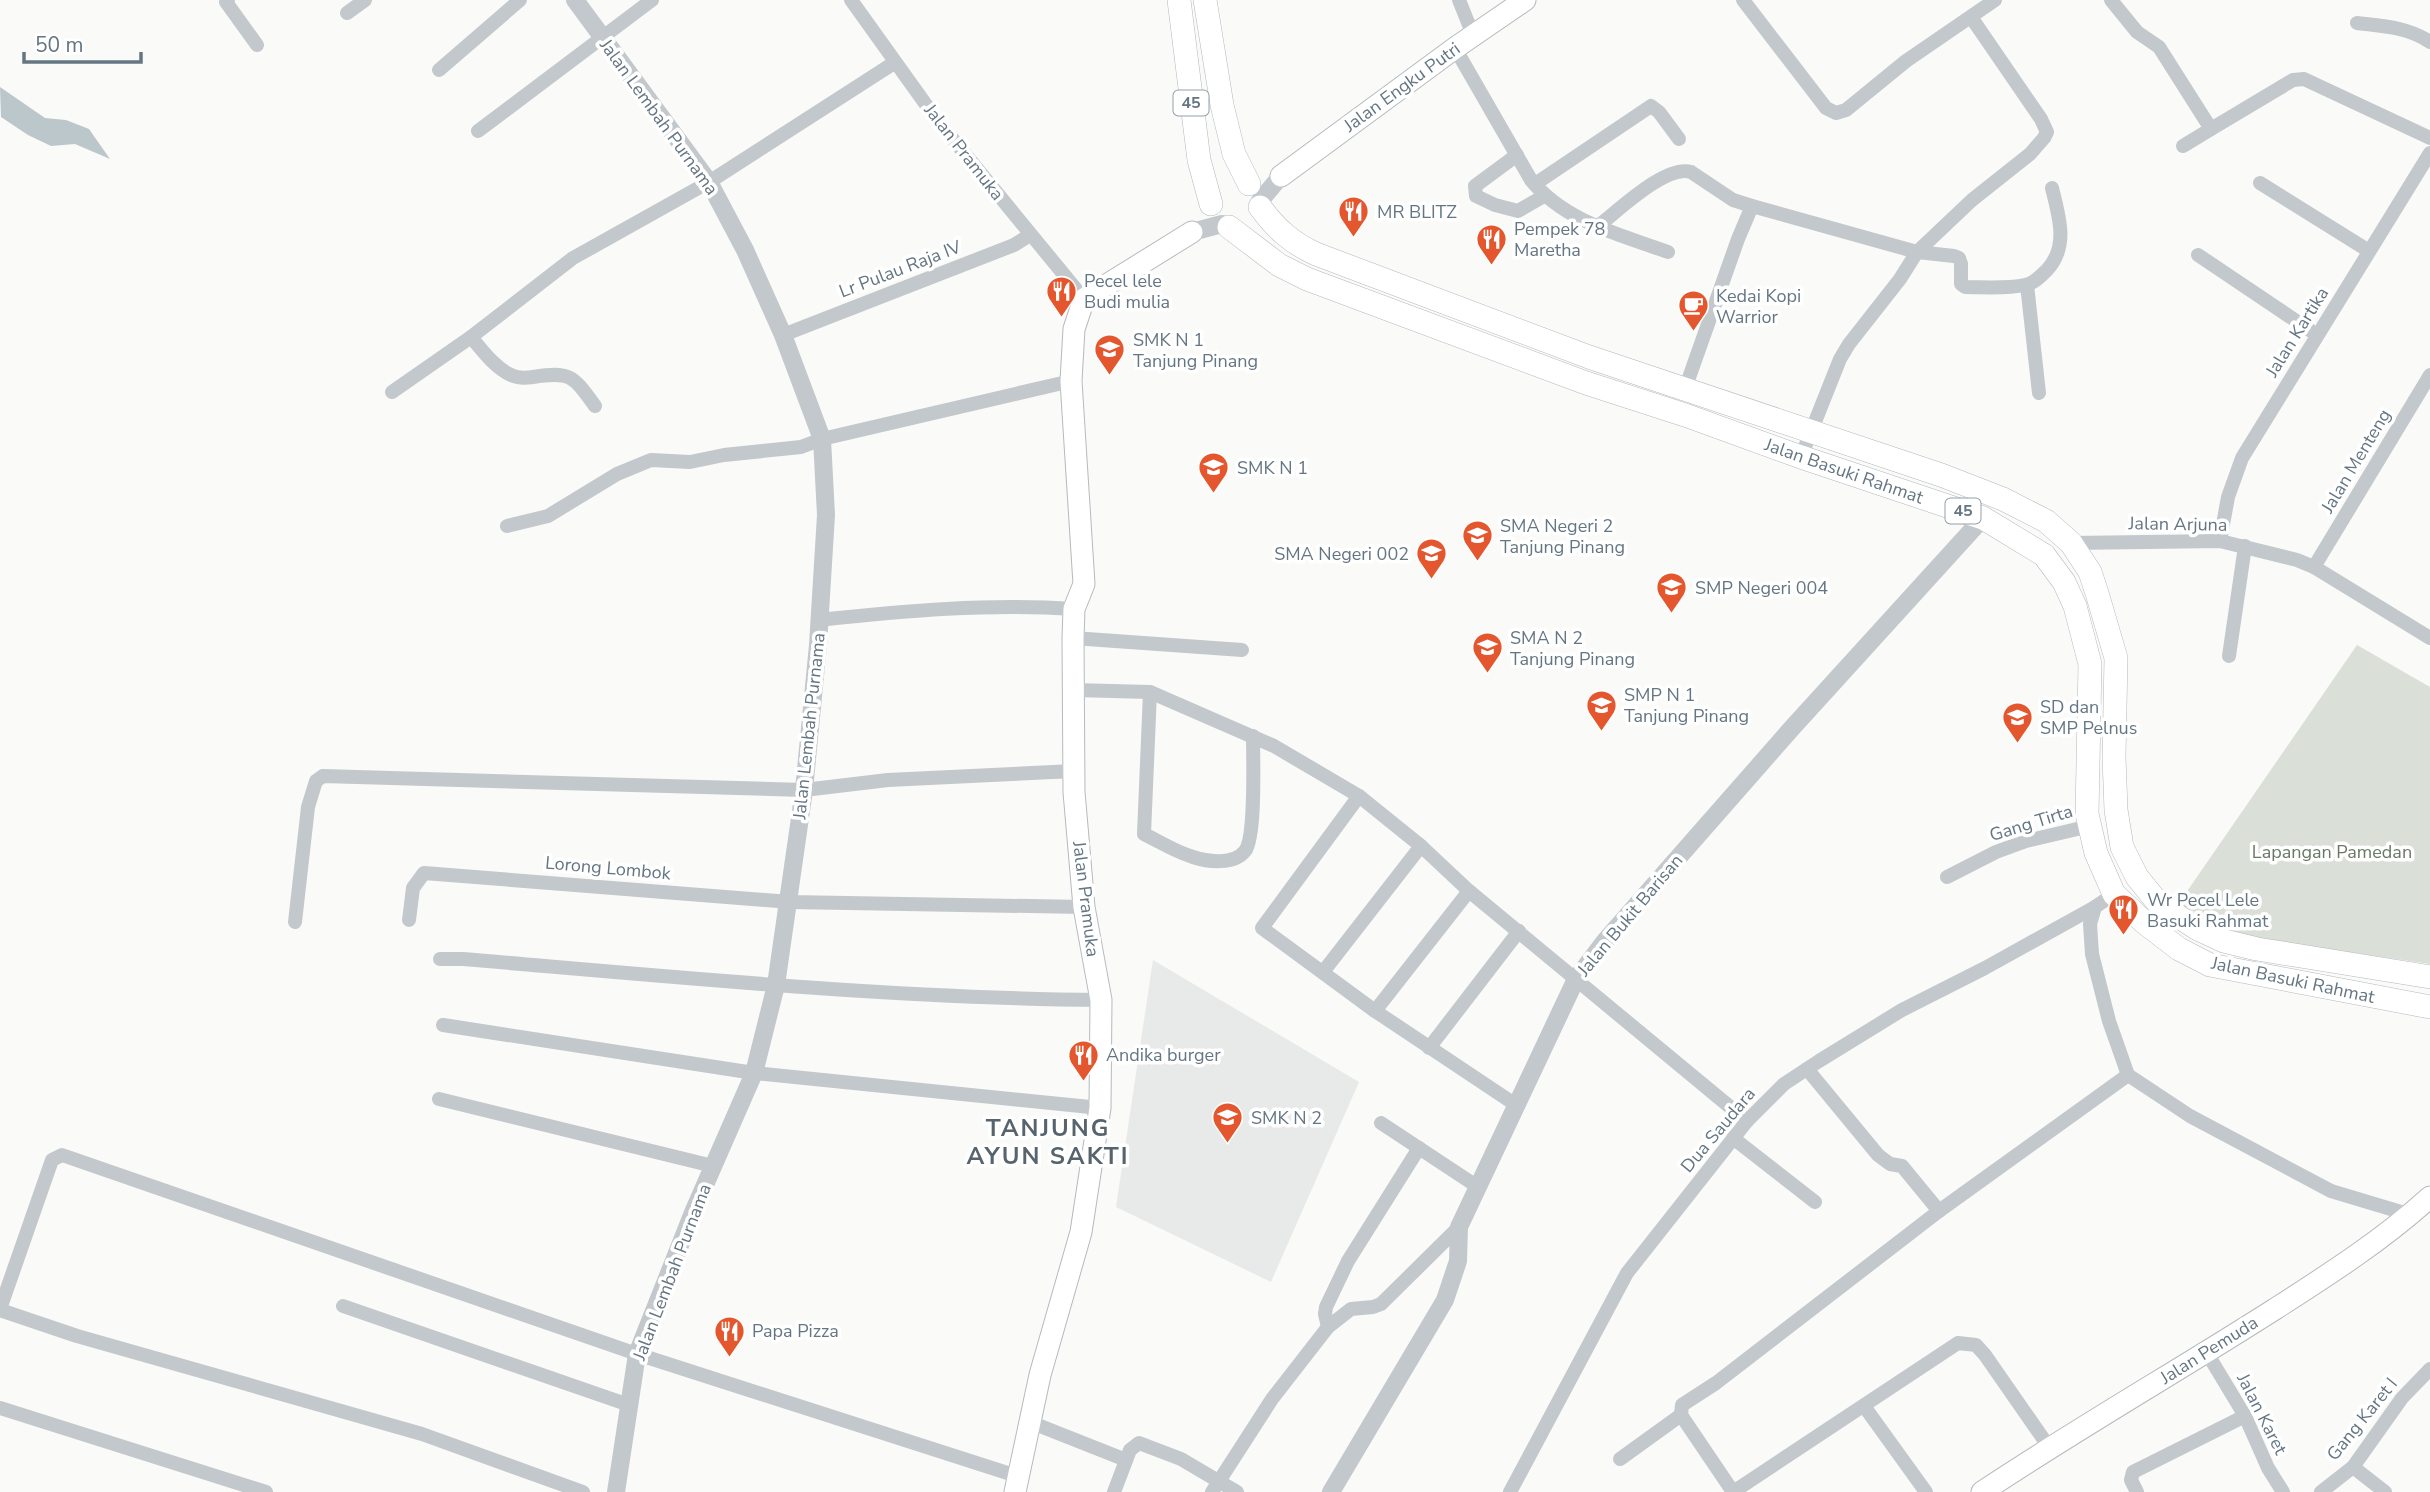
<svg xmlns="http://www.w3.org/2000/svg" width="2430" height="1492" font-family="'Nunito Sans',sans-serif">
  <rect width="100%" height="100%" fill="#fafaf8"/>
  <polygon fill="#e8e9e9" points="1153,960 1359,1082 1271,1282 1116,1207"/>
  <polygon fill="#dadfd7" points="2357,645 2430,687 2430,964 2234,935 2179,903"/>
  <polygon fill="#bbc7cb" points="0,87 45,118 66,120 89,129 110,159 75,144 51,146 28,135 1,117"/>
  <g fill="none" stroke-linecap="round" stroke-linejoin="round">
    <defs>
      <g id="primary">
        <polyline points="1281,176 1455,48 1525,0"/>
        <polyline points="1015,1492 1040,1375 1081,1232 1100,1108 1101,1000 1084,907 1074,792 1073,638 1074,609 1084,584 1071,381 1074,329 1084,299 1192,232"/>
        <path d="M1982,1492C2078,1428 2178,1371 2275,1309C2328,1275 2383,1240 2430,1197"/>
      </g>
      <g id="trunk">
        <polyline points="1179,0 1199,160 1211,204"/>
        <polyline points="1205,0 1222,105 1234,154 1249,184"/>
        <path d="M1260,207C1276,229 1292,243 1316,254L1589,357L1941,475L2003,499L2046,521L2071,543L2090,572L2097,593L2116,658L2114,757L2116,810L2122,847L2137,877L2158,903L2196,928L2224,941L2257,949L2430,977"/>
        <polyline points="1229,227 1279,265 1307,279 1586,383 1685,415 1801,457 1983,518 2044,555 2064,582 2075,606 2090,664 2087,814 2096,853 2114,894 2145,923 2179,949 2210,965 2430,1007"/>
      </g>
    </defs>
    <use href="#primary" stroke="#b5babe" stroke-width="23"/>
    <use href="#trunk" stroke="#b4b9bd" stroke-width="24"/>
    <g stroke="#c3c8cc" stroke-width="14">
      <polyline points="228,0 226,2 257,45"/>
      <polyline points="851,0 937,120 1084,299"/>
      <polyline points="1459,0 1473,35"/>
      <polyline points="1743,0 1826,108 1836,113 1846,110 1906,61 1995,0"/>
      <polyline points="2111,0 2137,32 2159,47 2211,129 2293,80 2304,79 2430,138"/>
      <polyline points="347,13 365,0"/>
      <path d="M2357,23C2383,26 2408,27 2430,42"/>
      <path d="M1455,48L1531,180C1565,222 1619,234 1668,252"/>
      <polyline points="439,70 520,0"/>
      <polyline points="478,131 652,0"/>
      <polyline points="2183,146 2211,129"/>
      <polyline points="1517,155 1475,186 1476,196 1495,205 1518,211 1544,196"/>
      <polyline points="2260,183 2369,251"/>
      <polyline points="1535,184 1651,106 1659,112 1679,139"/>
      <path d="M1598,226C1618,211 1666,164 1691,172L1733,200L1752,206L1917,252L1954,256L1959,258L1961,264V284L1965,287C1984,287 2006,289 2025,285C2033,284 2041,276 2047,270C2069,246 2059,217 2052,188"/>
      <polyline points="2198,255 2317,335"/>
      <polyline points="2027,285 2039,393"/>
      <polyline points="783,335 1014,245 1030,235"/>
      <path d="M471,337C482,350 495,368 511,375C517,378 526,378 533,377C571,371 573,376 595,406"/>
      <polyline points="1685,389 1738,239 1752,206"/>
      <polyline points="392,392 471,337 573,258 709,182 894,63"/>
      <polyline points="1801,457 1840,359 1849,344 1900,279 1917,252 1972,200 2030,154 2044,138 2047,132 2041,119 1971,17"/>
      <polyline points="507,526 548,516 617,474 651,460 690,462 724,455 801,447 822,439 1071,381"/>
      <polyline points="2220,541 2228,497 2242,458 2430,153"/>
      <polyline points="2071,543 2220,541 2297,560 2314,567 2430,638"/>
      <polyline points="2314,567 2430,375"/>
      <path d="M819,620C904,611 989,603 1074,609"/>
      <polyline points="1073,638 1242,650"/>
      <polyline points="2229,656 2245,546"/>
      <polyline points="1073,690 1150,692 1274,746 1359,796 1421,846 1469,891 1747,1121"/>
      <path d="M1150,692L1144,834C1160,842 1176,852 1193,857C1208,862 1234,865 1245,851C1256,837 1253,758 1253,736"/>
      <polyline points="1359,796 1262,928 1375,1011 1516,1105"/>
      <polyline points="1947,877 1996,852 2026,841 2090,826"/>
      <polyline points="2095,907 2090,924 2092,954 2109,1021 2128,1075 2190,1116 2331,1191 2411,1215"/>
      <polyline points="409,920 413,888 424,873 790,902 1084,907"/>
      <polyline points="295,922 308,807 316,781 323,776 804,790 888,780 1074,771"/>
      <path d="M440,959H463C675,977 888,998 1101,1000"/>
      <polyline points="1323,972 1421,846"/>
      <polyline points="1375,1011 1469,891"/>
      <polyline points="443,1025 754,1073 1100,1108"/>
      <polyline points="1429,1048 1519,931"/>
      <polyline points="1807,1069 1878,1155 1890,1164 1902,1166 1939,1211"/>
      <polyline points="439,1099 713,1166"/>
      <polyline points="1381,1123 1478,1187"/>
      <polyline points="1733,1138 1815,1202"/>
      <polyline points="343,1306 629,1405"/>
      <polyline points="0,1309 52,1160 62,1155 637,1354 1017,1476"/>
      <polyline points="0,1310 77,1336 422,1434 583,1492"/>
      <polyline points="1328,1327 1325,1314 1326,1307 1348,1261 1419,1148"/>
      <polyline points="2207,1353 2245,1416 2268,1468 2283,1492"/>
      <polyline points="1864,1406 1926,1492"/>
      <polyline points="0,1408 266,1492"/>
      <polyline points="1030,1422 1126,1460"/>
      <polyline points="1620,1459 1681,1415"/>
      <polyline points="2353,1467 2385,1492"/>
      <polyline points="1114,1492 1130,1450 1139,1443 1181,1459 1237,1492"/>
      <polyline points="1212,1492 1272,1399 1328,1327 1351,1309 1373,1307 1381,1304 1459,1227"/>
      <polyline points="1510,1492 1627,1273 1747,1121 1784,1084 1819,1061 1902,1010 1985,968 2095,907 2114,894"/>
      <polyline points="1733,1492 1681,1415 1682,1405 1716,1383 1939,1211 2128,1075"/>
      <polyline points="1733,1492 1958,1343 1976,1345 1985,1355 2049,1447"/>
      <polyline points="2137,1492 2131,1480 2133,1472 2245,1416"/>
      <polyline points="2321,1492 2353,1467 2402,1398 2430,1369"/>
    </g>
    <g stroke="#c3c8cc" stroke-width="18">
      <polyline points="575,0 709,182 745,250 783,335 822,439 826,515 818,645 804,790 776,985 754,1073 694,1210 637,1354 616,1492"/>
      <polyline points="1260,201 1281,176"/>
      <polyline points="1192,232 1222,224"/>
      <polyline points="1331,1492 1445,1300 1458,1261 1459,1227 1576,979 1605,941 1792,728 1983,518"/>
    </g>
    <use href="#primary" stroke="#fff" stroke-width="21"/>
    <use href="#trunk" stroke="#fff" stroke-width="23"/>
  </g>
  <defs>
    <symbol id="restaurant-pin" viewBox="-11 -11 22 30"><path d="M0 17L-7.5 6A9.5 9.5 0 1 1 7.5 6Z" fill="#e4572e" stroke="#fff"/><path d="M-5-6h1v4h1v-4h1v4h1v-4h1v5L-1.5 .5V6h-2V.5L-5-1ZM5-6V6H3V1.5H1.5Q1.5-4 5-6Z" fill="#fff"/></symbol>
    <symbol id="cafe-pin" viewBox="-11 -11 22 30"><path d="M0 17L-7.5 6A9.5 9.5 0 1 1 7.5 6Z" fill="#e4572e" stroke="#fff"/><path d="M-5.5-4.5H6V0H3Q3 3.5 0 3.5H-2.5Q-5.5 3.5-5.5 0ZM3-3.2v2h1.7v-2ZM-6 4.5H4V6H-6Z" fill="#fff"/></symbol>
    <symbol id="school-pin" viewBox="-11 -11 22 30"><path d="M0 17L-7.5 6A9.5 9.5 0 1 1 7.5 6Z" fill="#e4572e" stroke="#fff"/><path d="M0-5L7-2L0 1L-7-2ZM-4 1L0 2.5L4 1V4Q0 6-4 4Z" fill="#fff"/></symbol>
  </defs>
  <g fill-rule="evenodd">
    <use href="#restaurant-pin" x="1336" y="194" width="35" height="47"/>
    <use href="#restaurant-pin" x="1474" y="222" width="35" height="47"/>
    <use href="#restaurant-pin" x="1044" y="274" width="35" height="47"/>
    <use href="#cafe-pin" x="1676" y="288" width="35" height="47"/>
    <use href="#school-pin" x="1092" y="332" width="35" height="47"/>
    <use href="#school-pin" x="1196" y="450" width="35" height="47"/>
    <use href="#school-pin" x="1460" y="518" width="35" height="47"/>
    <use href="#school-pin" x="1414" y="536" width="35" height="47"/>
    <use href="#school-pin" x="1654" y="570" width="35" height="47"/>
    <use href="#school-pin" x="1470" y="630" width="35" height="47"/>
    <use href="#school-pin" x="1584" y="688" width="35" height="47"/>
    <use href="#school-pin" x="2000" y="700" width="35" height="47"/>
    <use href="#restaurant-pin" x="2106" y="892" width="35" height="47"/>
    <use href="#restaurant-pin" x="1066" y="1038" width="35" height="47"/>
    <use href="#school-pin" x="1210" y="1100" width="35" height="47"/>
    <use href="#restaurant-pin" x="712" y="1314" width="35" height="47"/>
  </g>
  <g text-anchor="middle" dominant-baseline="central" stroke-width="7" stroke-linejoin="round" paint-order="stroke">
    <g fill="#fff" stroke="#939fa8" stroke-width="2">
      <rect x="1173.5" y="90.5" width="35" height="25" rx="5"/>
      <rect x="1945.5" y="498.5" width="35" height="25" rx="5"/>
    </g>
    <g font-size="16" font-weight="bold" fill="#657683">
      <text x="1191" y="103">45</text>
      <text x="1963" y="511">45</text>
    </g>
    <g font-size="18" fill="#657683" stroke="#fff">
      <text transform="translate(1402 87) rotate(-36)">Jalan Engku Putri</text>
      <text transform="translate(659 117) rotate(54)">Jalan Lembah Purnama</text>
      <text transform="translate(964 152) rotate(52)">Jalan Pramuka</text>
      <text transform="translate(900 269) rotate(-21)">Lr Pulau Raja IV</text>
      <text transform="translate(2297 332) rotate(-58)">Jalan Kartika</text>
      <text transform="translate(2356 461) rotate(-59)">Jalan Menteng</text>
      <text transform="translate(1844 471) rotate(19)">Jalan Basuki Rahmat</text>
      <text transform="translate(2178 524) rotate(1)">Jalan Arjuna</text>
      <text transform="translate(809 726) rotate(-84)">Jalan Lembah Purnama</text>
      <text transform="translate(2031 823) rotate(-17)">Gang Tirta</text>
      <text transform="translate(608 868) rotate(5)">Lorong Lombok</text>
      <text transform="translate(1086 899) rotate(83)">Jalan Pramuka</text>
      <text transform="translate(1630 915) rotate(-50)">Jalan Bukit Barisan</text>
      <text transform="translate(2293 980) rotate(12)">Jalan Basuki Rahmat</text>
      <text transform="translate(1718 1130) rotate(-50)">Dua Saudara</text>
      <text transform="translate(672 1272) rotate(-69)">Jalan Lembah Purnama</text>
      <text transform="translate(2209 1350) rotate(-32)">Jalan Pemuda</text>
      <text transform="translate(2262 1414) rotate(63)">Jalan Karet</text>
      <text transform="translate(2362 1419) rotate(-51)">Gang Karet I</text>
    </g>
    <g font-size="18" fill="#657683" stroke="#fff" text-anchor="start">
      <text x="1377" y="212">MR BLITZ</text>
      <text x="1514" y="229">Pempek 78<tspan x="1514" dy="21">Maretha</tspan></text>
      <text x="1084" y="281">Pecel lele<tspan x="1084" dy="21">Budi mulia</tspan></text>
      <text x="1716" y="296">Kedai Kopi<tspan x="1716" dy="21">Warrior</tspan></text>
      <text x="1133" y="340">SMK N 1<tspan x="1133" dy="21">Tanjung Pinang</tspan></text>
      <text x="1237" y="468">SMK N 1</text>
      <text x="1500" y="526">SMA Negeri 2<tspan x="1500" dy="21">Tanjung Pinang</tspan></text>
      <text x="1409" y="554" text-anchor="end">SMA Negeri 002</text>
      <text x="1695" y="588">SMP Negeri 004</text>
      <text x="1510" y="638">SMA N 2<tspan x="1510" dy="21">Tanjung Pinang</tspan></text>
      <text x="1624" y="695">SMP N 1<tspan x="1624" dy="21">Tanjung Pinang</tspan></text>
      <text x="2040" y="707">SD dan<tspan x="2040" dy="21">SMP Pelnus</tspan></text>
      <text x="2147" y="900">Wr Pecel Lele<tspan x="2147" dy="21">Basuki Rahmat</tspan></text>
      <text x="1106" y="1055">Andika burger</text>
      <text x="1251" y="1118">SMK N 2</text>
      <text x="752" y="1331">Papa Pizza</text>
    </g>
    <g font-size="18" fill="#687a64" stroke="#fff">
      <text x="2332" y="852">Lapangan Pamedan</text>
    </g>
    <g font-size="24" font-weight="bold" letter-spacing="2" fill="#57646e" stroke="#fff">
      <text x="1048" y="1128">TANJUNG<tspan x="1048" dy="28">AYUN SAKTI</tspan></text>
    </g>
  </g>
  <path d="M24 52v10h117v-10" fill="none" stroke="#657683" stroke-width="3.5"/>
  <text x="35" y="52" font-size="21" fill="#657683" stroke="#ffffff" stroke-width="5" paint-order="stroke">50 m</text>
</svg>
